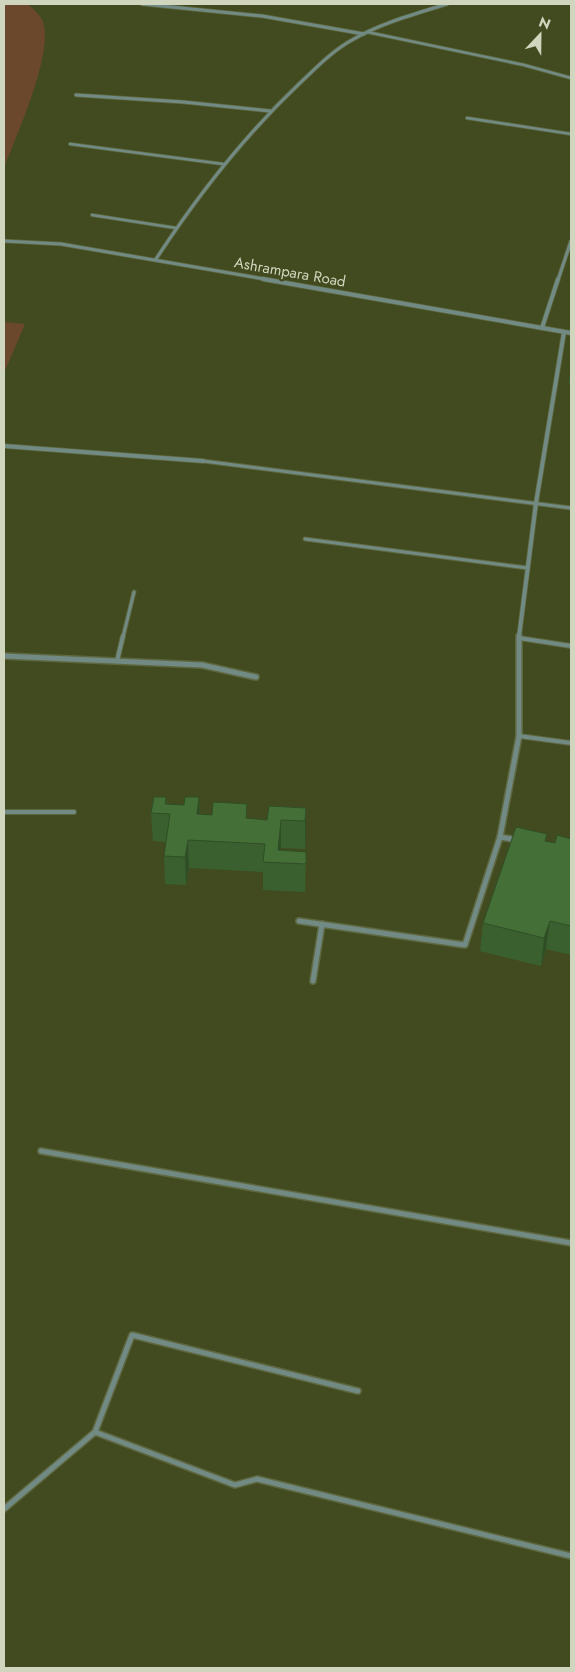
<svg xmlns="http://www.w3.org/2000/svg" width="575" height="1672" font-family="Jost,sans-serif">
  <rect width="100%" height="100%" fill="#424b1f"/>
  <g fill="#6b482c">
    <path d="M4,4H28C32,8 38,13 41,18C58,45 15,139 4,168Z"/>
    <polygon points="4,322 25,324 4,373"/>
  </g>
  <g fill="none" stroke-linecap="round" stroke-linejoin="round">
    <defs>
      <g id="lane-far3">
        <polyline points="367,32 524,65 571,78"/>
        <polyline points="467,118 571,134"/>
        <polyline points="70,144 223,164"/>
        <polyline points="92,215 176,228"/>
      </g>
      <g id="lane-far2">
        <polyline points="203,461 571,508"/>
        <polyline points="305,539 528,568"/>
        <polyline points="123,637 134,592"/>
      </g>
      <g id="lane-far1">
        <polyline points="519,638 571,646"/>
        <polyline points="117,661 123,636"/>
        <polyline points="519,736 571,743"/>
        <polyline points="4,812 74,812"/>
      </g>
      <g id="lane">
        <polyline points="41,1151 571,1243"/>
        <polyline points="95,1432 132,1335 358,1391"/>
        <polyline points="4,1509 95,1432 235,1485 257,1479 571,1556"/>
      </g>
      <g id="street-far2">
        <polyline points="142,4 262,16 364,34"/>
        <polyline points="76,95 183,102 270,111"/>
        <polyline points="4,241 61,244 270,280"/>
        <path d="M156,259C198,195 244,136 299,84C316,68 332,51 352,40C381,23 415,14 447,4"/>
        <polyline points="558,280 571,241"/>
      </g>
      <g id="street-far1">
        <polyline points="263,279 571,333"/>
        <polyline points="542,328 558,279"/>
        <polyline points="4,446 203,461"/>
        <polyline points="519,637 536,503 564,332"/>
      </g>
      <g id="street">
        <polyline points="4,656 202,665 256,677"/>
        <polyline points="500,837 517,840"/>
        <polyline points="299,921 465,945 500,837 519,736 519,636"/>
        <polyline points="313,981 322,924"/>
      </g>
    </defs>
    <use href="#lane-far3" stroke="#5e673f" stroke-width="4"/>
    <use href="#lane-far2" stroke="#5e673f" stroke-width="5"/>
    <use href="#lane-far1" stroke="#5e673f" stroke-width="6"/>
    <use href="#lane" stroke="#5e673f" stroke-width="8"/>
    <use href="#street-far2" stroke="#5e673f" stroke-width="4.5"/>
    <use href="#street-far1" stroke="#5e673f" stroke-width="5.5"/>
    <use href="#street" stroke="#5e673f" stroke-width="8"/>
    <use href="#lane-far3" stroke="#718a84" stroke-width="2.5"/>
    <use href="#lane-far2" stroke="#718a84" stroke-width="3"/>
    <use href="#lane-far1" stroke="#718a84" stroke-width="4"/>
    <use href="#lane" stroke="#718a84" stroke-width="5"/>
    <use href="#street-far2" stroke="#718a84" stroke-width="3"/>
    <use href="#street-far1" stroke="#718a84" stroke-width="4"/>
    <use href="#street" stroke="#718a84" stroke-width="5"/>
  </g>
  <g fill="#3a602f">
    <polygon points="571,363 571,384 569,384"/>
    <polygon points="166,797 167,804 184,805 199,797 200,814 212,815 247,804 247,819 267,820 306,808 306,836 305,849 281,848 281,850 306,852 305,892 263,890 263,872 189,868 186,885 165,884 164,856 166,842 153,841 151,813"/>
    <polygon points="571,839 571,955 546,949 541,966 480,951 483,923 546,841 555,843"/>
  </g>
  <g fill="#304e26">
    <polygon points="199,797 200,826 198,842 197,814"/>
    <polygon points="306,808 306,836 305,849 305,821"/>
    <polygon points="281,820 281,848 280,863 278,850"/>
    <polygon points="188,840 189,868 186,885 185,857"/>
    <polygon points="550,921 546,949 541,966 544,938"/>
  </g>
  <g fill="#447037" stroke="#304e26">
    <polygon points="154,797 166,797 165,804 184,805 185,797 199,797 197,814 212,815 213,802 247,804 246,818 267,820 269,806 306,808 305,821 281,820 278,850 306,852 306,864 263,862 265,844 188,840 185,857 164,856 170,814 151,813"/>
    <polygon points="516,827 547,834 545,841 555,843 557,835 571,839 571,926 550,921 544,938 483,923"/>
  </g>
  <g text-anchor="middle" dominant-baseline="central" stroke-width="4.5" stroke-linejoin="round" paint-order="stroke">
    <g font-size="15" fill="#d0d6be" stroke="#424b1f">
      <text transform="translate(290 272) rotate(10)">Ashrampara Road</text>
    </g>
  </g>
  <rect width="575" height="1672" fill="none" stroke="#d0d6be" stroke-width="10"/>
  <g transform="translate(540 35) rotate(22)" stroke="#424b1f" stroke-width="4" paint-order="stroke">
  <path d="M0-4L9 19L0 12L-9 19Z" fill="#d0d6be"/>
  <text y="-8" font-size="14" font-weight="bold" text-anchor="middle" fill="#d0d6be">N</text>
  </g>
</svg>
